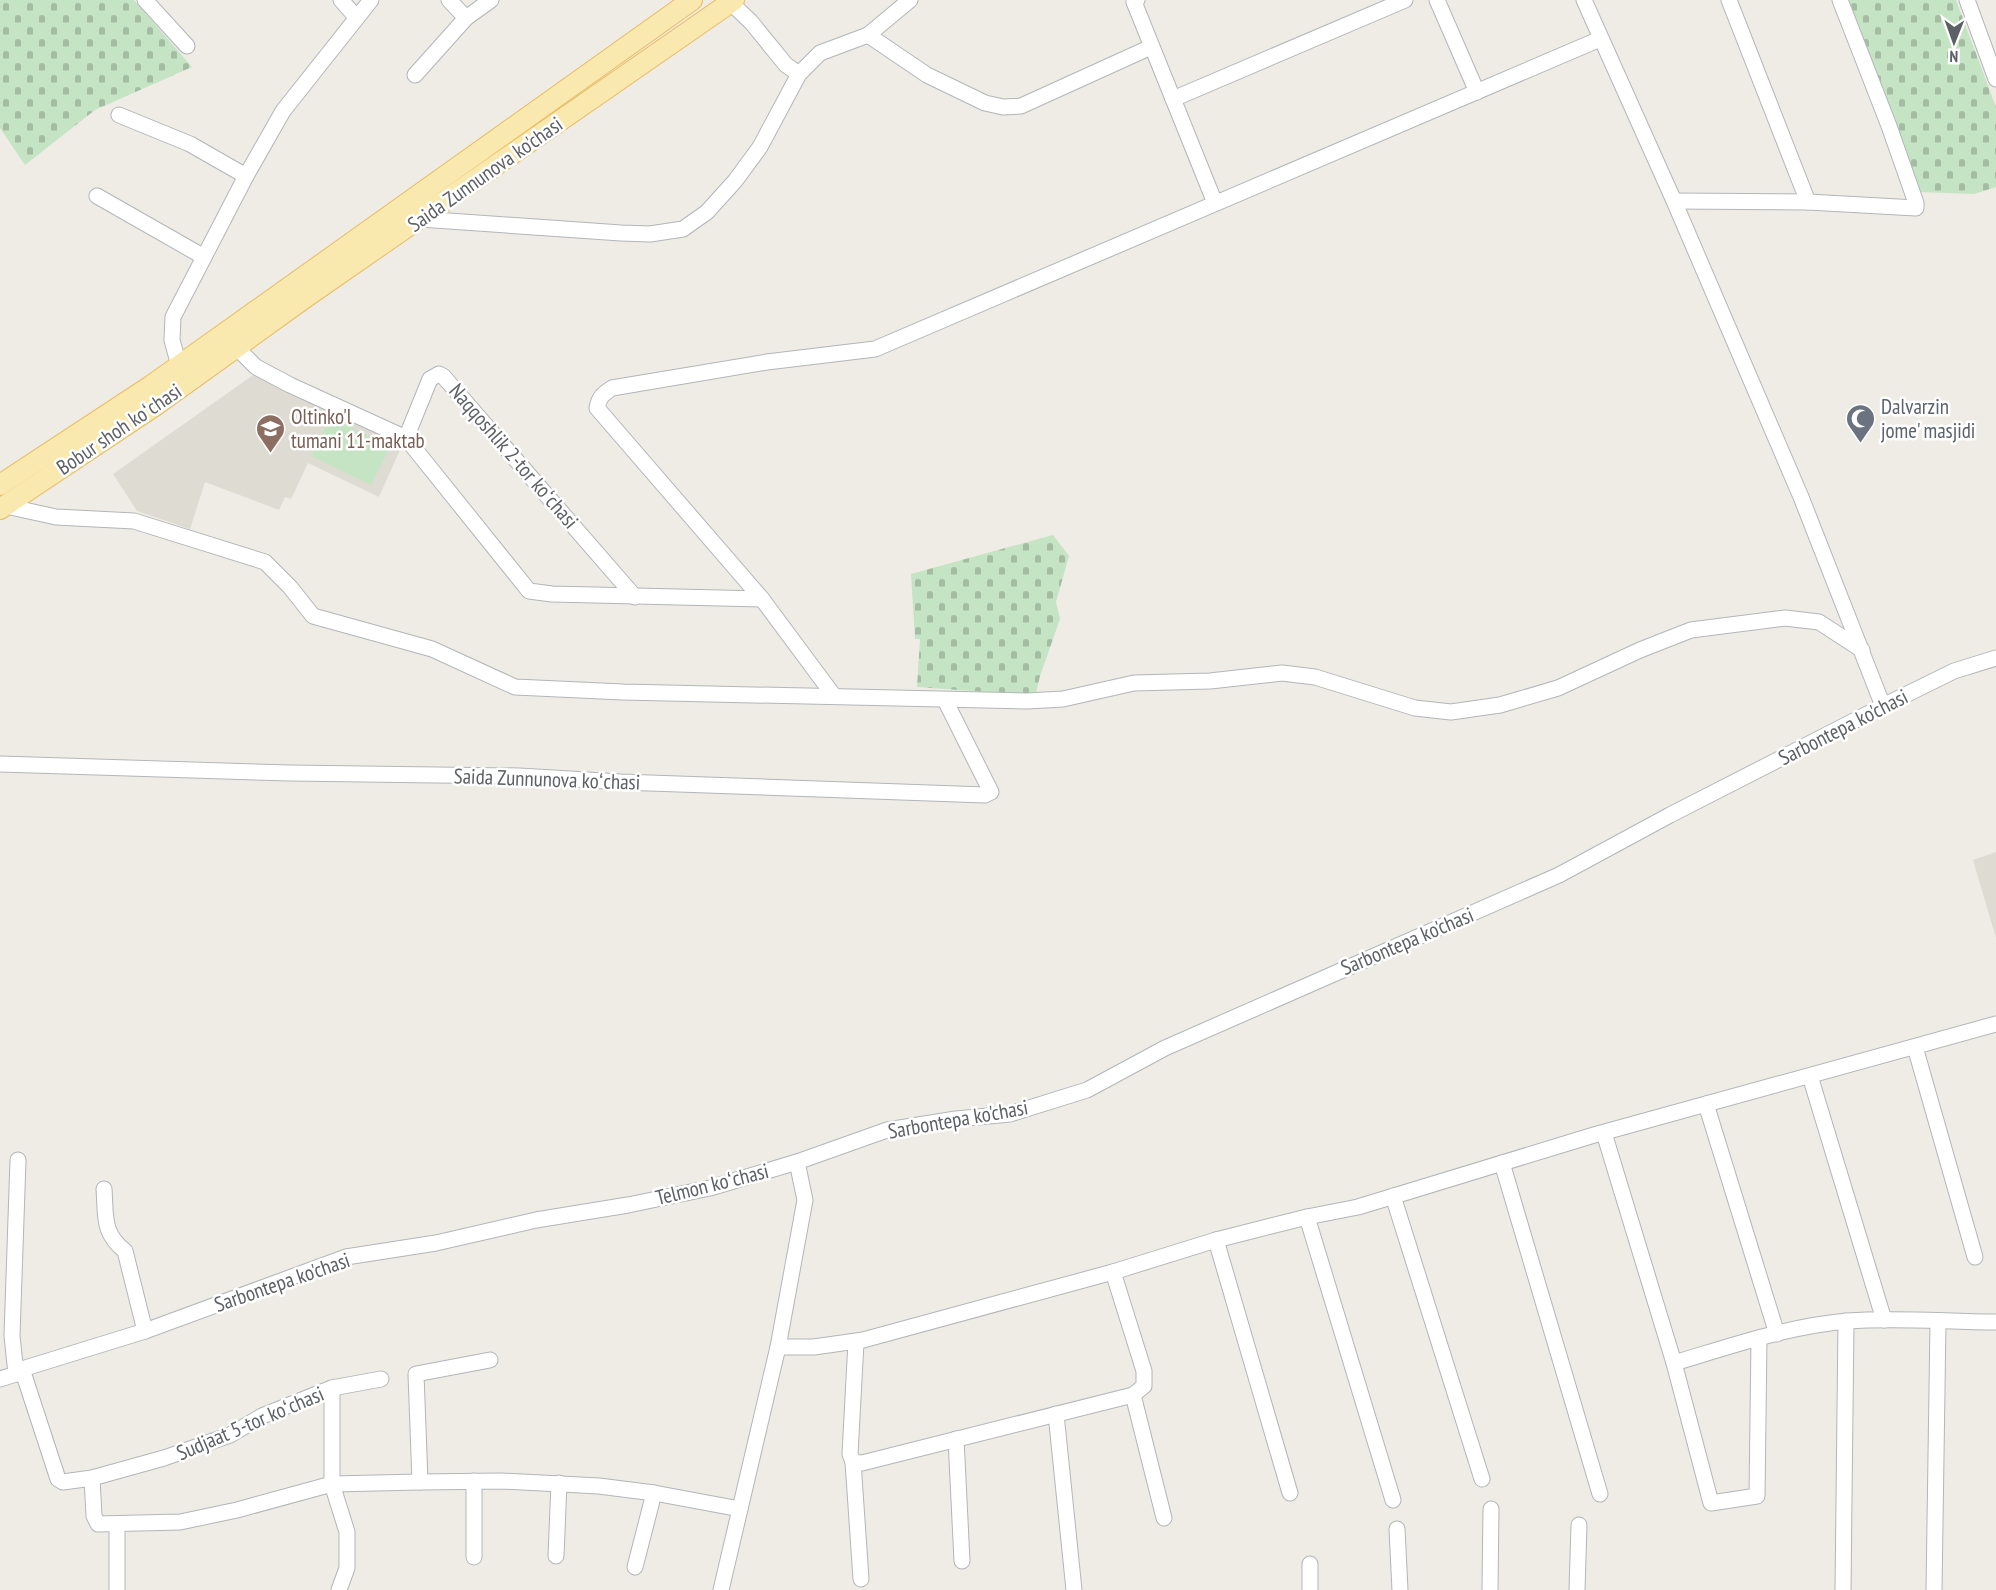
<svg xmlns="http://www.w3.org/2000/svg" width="1996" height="1590" font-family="'PT Sans Narrow',sans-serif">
  <defs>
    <pattern id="cemetery-stones" width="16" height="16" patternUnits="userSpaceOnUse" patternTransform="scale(1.5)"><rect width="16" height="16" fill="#c5e4c3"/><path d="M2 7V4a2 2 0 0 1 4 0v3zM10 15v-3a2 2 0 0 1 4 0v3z" fill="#a3bca2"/></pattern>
  </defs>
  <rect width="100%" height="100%" fill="#eeece5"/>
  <g fill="#dedbd3">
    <polygon points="256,373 403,443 379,497 308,463 291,499 285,497 279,510 205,482 190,529 137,511 113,474"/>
    <polygon points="1996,852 1996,938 1973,860"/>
  </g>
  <g fill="url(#cemetery-stones)">
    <polygon points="0,0 134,0 192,67 95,110 25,165 0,128"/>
    <polygon points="1849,0 1956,0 1996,107 1996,187 1974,194 1918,192"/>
    <polygon points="1053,535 1069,556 1056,602 1060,619 1040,676 1036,693 1015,694 917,687 920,639 915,639 911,574"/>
  </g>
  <polygon fill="#c5e4c3" points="330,417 390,447 371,485 311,456"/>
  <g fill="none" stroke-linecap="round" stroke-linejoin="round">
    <defs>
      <g id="minor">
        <polyline points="145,0 187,46"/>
        <polyline points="341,0 356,17"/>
        <polyline points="449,0 466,18"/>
        <polyline points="1137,0 1134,2 1215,203"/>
        <polyline points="1437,0 1477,92"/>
        <polyline points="1584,0 1674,201 1801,497 1883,706"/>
        <polyline points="1729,0 1808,202"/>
        <polyline points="1967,0 1996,79"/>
        <polyline points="730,2 751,22 786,65 799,74"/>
        <polyline points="868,35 927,75 985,103 1003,107 1021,106 1151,47"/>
        <polyline points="415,75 466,18 491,0"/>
        <polyline points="1173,99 1405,0"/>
        <polyline points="119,115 190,144 246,176"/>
        <polyline points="97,196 204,257"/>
        <polyline points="1674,201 1808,202 1916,208 1916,203 1889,126 1840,0"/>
        <polyline points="420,219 621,233 650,234 683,229 707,212 735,181 760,147 799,74 820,53 868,35 910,0"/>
        <polyline points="237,348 256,367 290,385 406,438 529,591 552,594 762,599"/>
        <polyline points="179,366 172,340 173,317 246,176 283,111 371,0"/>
        <polyline points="406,438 430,379 439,374 443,376 635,597"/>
        <polyline points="6,506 56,517 134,521 265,562 290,587 313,616 432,649 515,687 623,692 1027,701 1063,699 1134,683 1210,681 1282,673 1315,677 1415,708 1451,712 1500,705 1558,688 1640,650 1691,630 1785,618 1819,622 1862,650"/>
        <path d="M834,696L762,599L597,408C599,397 603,394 612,388L767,362L875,349L1600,39"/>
        <polyline points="0,764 290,773 519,776 621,782 985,795 991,792 945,700"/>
        <polyline points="1915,1047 1975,1257"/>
        <polyline points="1810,1076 1884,1320"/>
        <polyline points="1706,1104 1777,1334"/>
        <polyline points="1604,1133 1674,1363 1711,1503 1757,1496 1759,1338"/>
        <polyline points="1502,1163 1600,1494"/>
        <path d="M104,1189C106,1216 102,1233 125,1251L145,1331"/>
        <polyline points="1393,1196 1482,1479"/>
        <polyline points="1307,1217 1393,1500"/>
        <polyline points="1216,1240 1290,1493"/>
        <polyline points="856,1342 850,1454 853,1462 862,1463 1133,1395 1144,1386 1144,1371 1113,1272"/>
        <polyline points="778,1347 814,1347 863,1340 1113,1272 1216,1240 1307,1217 1358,1207 1594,1135 1996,1024"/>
        <path d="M1674,1363C1731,1346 1788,1326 1848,1321C1896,1317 1948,1322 1996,1322"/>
        <polyline points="22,1369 58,1479 63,1482 92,1478 164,1458 230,1435 262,1416 332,1388 381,1379"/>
        <polyline points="16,1374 12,1336 18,1160"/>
        <polyline points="0,1379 16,1374 22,1369 145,1331 346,1257 436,1243 536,1220 628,1205 710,1188 797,1162 887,1130 956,1119 1010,1114 1087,1090 1165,1048 1559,875 1670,815 1883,706 1954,671 1996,658"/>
        <polyline points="332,1388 332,1484 347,1532 347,1568 339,1590"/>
        <polyline points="1133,1395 1164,1518"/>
        <polyline points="1056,1414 1074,1590"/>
        <polyline points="956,1439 962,1561"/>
        <polyline points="853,1462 861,1579"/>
        <polyline points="92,1478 94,1516 98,1524 180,1522 237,1510 332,1484 420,1482 501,1481 599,1486 654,1493 740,1509"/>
        <polyline points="420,1482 416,1374 490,1360"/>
        <polyline points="1397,1529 1400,1590"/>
        <polyline points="556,1556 559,1483"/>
        <polyline points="474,1557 474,1481"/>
        <polyline points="1310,1564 1310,1590"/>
        <polyline points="635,1567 654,1493"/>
        <polyline points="117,1590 117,1525"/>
        <polyline points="721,1590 778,1347 805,1200 797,1162"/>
        <polyline points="1490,1590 1491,1509"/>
        <polyline points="1577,1590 1579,1525"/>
        <polyline points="1843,1590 1846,1321"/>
        <polyline points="1934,1590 1938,1322"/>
      </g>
      <g id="major">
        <polyline points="0,485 152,385 692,0"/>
        <polyline points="0,509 156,405 309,295 734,0"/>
      </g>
    </defs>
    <use href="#minor" stroke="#b2b6b9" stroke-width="17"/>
    <use href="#major" stroke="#e9bc64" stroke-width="22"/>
    <use href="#minor" stroke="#fff" stroke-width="15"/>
    <use href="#major" stroke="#fae9af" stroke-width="20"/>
  </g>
  <defs>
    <symbol id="mosque-pin" viewBox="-11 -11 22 30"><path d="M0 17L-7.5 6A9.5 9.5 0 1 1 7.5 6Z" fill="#6b7280" stroke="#fff"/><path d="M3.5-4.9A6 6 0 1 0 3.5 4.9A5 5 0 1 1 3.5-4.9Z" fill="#fff"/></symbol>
    <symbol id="school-pin" viewBox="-11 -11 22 30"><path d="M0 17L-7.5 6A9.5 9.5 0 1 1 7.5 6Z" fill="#8d6e63" stroke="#fff"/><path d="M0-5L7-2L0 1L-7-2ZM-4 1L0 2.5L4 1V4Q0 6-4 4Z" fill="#fff"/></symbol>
  </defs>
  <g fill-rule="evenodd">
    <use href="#mosque-pin" x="1844" y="402" width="33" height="45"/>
    <use href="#school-pin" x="254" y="412" width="33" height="45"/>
  </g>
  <g text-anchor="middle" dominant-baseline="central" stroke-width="5" stroke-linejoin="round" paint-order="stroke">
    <g font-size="21" fill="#5d6165" stroke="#fff">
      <text transform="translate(485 174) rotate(-35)">Saida Zunnunova ko'chasi</text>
      <text transform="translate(119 429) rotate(-34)">Bobur shoh koʻchasi</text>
      <text transform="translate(514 456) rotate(49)">Naqqoshlik 2-tor koʻchasi</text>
      <text transform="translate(1843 727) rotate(-27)">Sarbontepa ko'chasi</text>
      <text transform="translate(547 779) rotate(2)">Saida Zunnunova koʻchasi</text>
      <text transform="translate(1407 941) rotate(-23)">Sarbontepa ko'chasi</text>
      <text transform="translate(958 1119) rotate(-10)">Sarbontepa ko'chasi</text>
      <text transform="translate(712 1184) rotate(-14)">Telmon koʻchasi</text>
      <text transform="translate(282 1282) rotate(-19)">Sarbontepa ko'chasi</text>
      <text transform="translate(250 1423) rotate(-23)">Sudjaat 5-tor koʻchasi</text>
    </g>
    <g font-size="21" fill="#5b616d" stroke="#fff" text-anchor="start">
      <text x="1881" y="406">Dalvarzin<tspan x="1881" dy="24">jome' masjidi</tspan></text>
    </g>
    <g font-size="21" fill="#785e54" stroke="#fff" text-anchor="start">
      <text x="291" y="416">Oltinko'l<tspan x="291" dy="24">tumani 11-maktab</tspan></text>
    </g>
  </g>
  <g transform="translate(1954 42) rotate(181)" stroke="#ffffff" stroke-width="4.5" paint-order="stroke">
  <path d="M0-4.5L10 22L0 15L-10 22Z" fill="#5d6165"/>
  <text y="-9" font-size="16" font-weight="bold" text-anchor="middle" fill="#5d6165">N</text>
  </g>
</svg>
